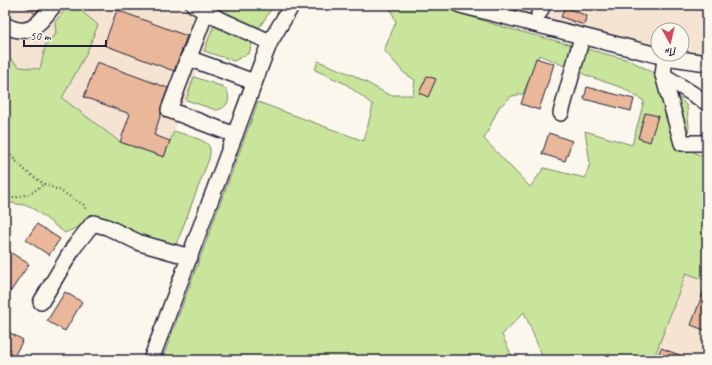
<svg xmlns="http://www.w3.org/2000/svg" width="712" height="365" font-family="Caveat,sans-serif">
  <rect width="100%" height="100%" fill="#fbf7ec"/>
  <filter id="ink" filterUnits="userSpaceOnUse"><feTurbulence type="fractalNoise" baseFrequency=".025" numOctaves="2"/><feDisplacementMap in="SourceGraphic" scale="8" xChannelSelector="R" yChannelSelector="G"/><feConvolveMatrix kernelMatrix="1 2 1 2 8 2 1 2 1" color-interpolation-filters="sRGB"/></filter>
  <g filter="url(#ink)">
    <g fill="#f6e4d3">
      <polygon points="5,5 222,5 164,157 120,142 5,55"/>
      <polygon points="488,5 707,5 707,54 682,51 682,30 658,30 658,46 614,38 555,21 520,14"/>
      <polygon points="686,273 707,281 707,360 659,360 654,358"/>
    </g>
    <g fill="#c9e59b" stroke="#76846b" fill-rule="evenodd">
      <path d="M69,5H74L98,25L86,54L62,98L120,142L164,157L174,131C182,134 205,139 209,146C211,150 210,154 209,159L176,245L168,247L84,224L65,233L30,206L5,202V55L20,67L40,69L46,43L56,34L55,22Z"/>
      <polygon points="222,5 229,6 230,5 274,5 259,28 246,26 218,15"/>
      <path d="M389,5H435L503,27L629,60L658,75L687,106L689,127L686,144L695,153L707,157V195L706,198L707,199V281L686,273L654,358L659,360H544L524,312L502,335L514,360H162L258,102L364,141L373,105L346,84L315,70L318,61L353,75L389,95H413L415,80L404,73L384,50L396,22ZM539,55L588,76L623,88L644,101L632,145L585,131L590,163L585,178L544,168L530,187L484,139L499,107L512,96L523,94Z"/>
      <polygon points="215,23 253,41 249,53 234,61 204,51"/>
      <path d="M194,77L224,87C233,97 228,109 216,110L186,100Z"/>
    </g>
    <g fill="#e9b79a" stroke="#22223b">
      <polygon points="24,5 42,5 35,14"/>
      <polygon points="565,7 587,16 584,25 561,17"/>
      <polygon points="117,10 187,36 174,71 104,45"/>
      <polygon points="536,58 554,64 539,110 521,104"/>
      <polygon points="97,62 168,88 161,107 161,114 154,135 170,141 164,157 120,142 130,114 84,97"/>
      <polygon points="427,76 436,79 428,97 419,93"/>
      <polygon points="587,87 634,99 631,111 584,99"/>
      <polygon points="645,113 658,116 650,142 638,138"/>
      <polygon points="549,133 572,141 565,161 542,154"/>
      <polygon points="37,224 60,239 49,255 26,240"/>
      <polygon points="5,249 29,264 11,291 5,288"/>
      <polygon points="706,285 707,285 707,331 691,325"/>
      <polygon points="65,292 82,302 65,331 47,321"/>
      <polygon points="5,330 23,340 12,360 5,360"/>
      <polygon points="661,348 690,359 689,360 668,360 658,356"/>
    </g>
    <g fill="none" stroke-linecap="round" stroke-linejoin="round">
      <defs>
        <g id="minor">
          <polyline points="194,5 217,18 270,42"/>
          <polyline points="460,5 665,57 707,63"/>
          <polyline points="206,12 169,110 235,135"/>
          <polyline points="539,13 543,5"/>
          <path d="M5,25C30,39 39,23 54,5"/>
          <polyline points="665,57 663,75 682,143 707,143"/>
          <polyline points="188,58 254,82"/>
          <polyline points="663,75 707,103"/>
          <polyline points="561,113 582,37"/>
          <polyline points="41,302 74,247 93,223 107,227 140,243 190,257"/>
          <polyline points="151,360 262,62 270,42 292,5"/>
        </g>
      </defs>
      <use href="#minor" stroke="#22223b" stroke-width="18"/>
      <g stroke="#22223b" stroke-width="2" stroke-dasharray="1 3" stroke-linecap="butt">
        <polyline points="5,150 27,172 44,184 59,190 84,205 87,211"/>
        <polyline points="5,200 30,194 44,184"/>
      </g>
      <use href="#minor" stroke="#fbf7ec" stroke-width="15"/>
    </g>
  </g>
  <rect width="712" height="365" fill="none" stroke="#fbf7ec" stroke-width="20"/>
  <rect x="10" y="10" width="692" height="345" fill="none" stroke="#22223b" stroke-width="1.5" filter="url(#ink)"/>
  <g transform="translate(670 42) rotate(172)"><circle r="19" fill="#fbf7ec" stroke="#a4a2a5"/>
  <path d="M0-3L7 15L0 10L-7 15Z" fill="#d1495b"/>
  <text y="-6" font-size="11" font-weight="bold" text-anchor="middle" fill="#22223b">Пн</text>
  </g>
  <path d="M24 40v6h82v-6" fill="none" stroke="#22223b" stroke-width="2"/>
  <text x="30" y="40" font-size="12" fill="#22223b" stroke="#fbf7ec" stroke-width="3" paint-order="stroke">50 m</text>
</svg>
